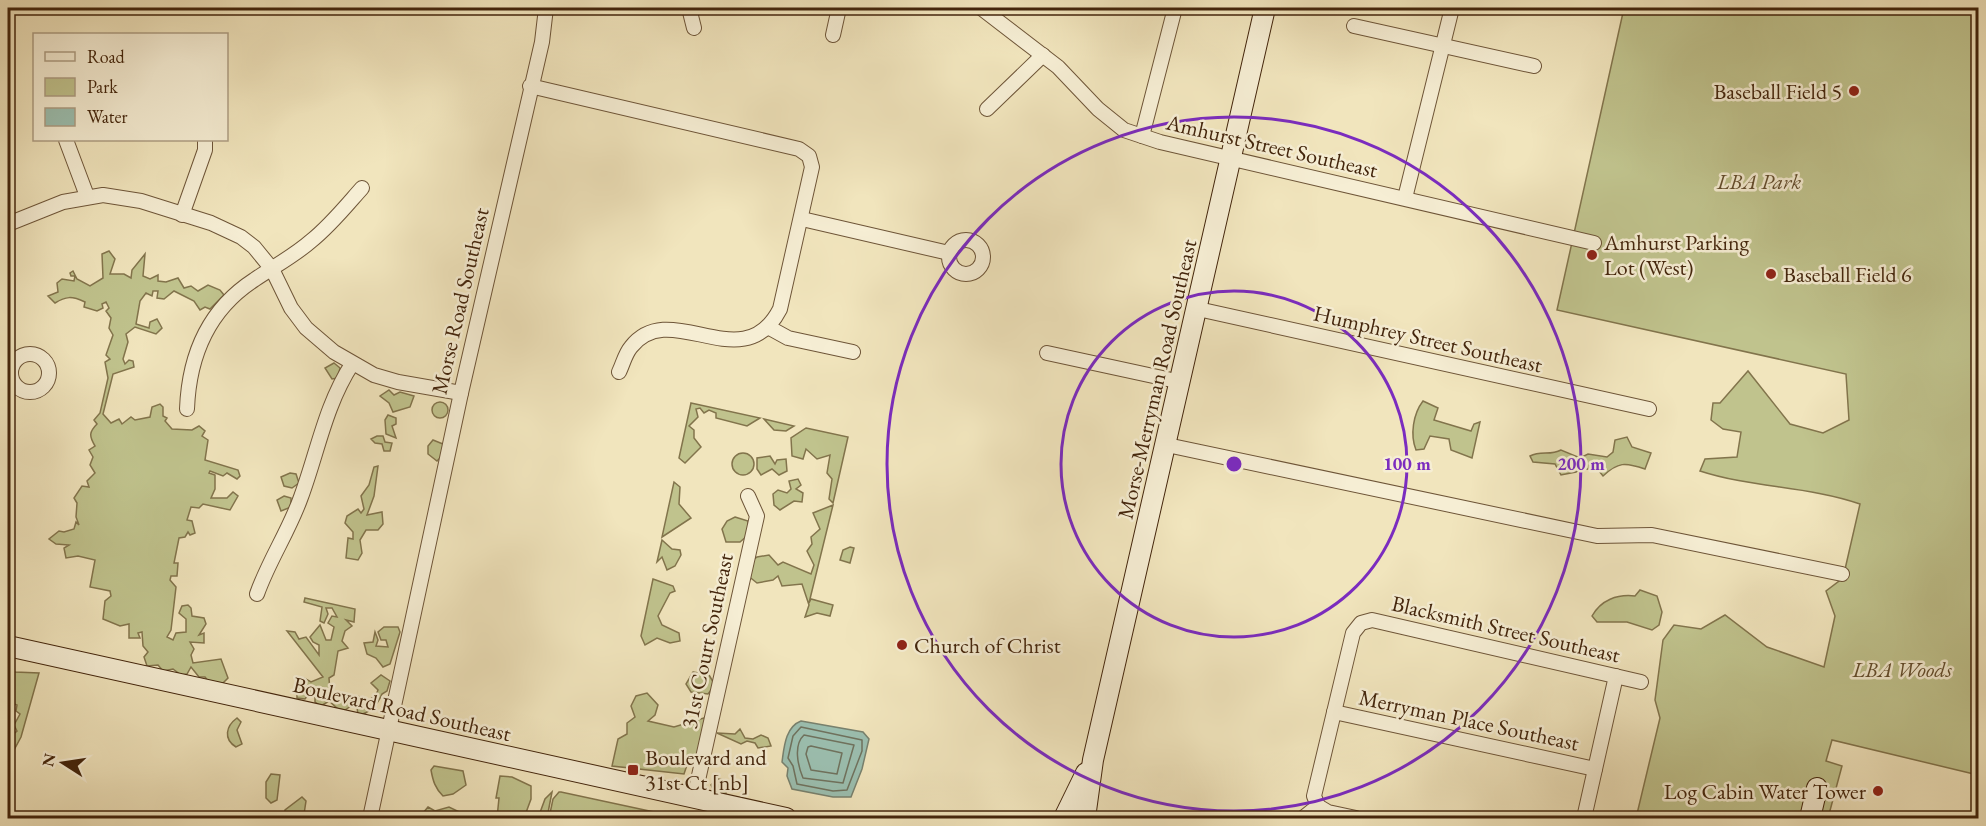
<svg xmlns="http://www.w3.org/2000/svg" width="1986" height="826" font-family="'EB Garamond',serif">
  <rect width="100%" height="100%" fill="#f1e5bd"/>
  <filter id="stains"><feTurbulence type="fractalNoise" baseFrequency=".00333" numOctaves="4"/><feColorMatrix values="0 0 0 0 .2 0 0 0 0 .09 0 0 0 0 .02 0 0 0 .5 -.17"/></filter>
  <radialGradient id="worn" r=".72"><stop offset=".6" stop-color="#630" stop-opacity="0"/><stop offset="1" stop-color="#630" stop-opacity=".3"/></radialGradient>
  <g fill="#c0c38d" stroke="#82744c" stroke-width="1.5">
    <path d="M1624,8H1978V775L1832,740L1826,761L1842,766L1828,818H1636L1660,718L1655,700L1663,640L1674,625L1701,629L1725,615L1767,647L1824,667L1835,616L1826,591L1843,578L1860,504C1808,486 1752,488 1700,471L1705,459L1737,457L1741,432L1723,429L1711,420L1713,403H1720L1748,371L1790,424L1823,433L1849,420L1846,374L1557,310Z"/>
    <path d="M109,251L115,259L110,274H124L131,278L132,270L145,254L143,276L150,279L158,275V281L166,282L178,278L184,288L191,286L198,291L208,285L220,290L224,295L210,309L205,307L200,310L194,301L174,291L164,299L157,298L158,291H153L152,296L146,293L140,301L136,324L149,328L150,322L157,319L162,328L156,334L135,327L126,334L128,342L123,359L125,364L129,360L133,361L134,367L113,374L103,414L111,423L119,419L122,424L131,417L135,420L150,417L152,407L160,404L163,407V416L167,418L165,421L172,429L192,430L199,426L205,431L202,436L208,440L205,460L238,470L240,476L237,479L227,473L223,476L210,471L209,473L215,475V489L211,498H227L233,492L238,496L230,510L203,504L199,508L191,507L187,520L192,521L195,533L190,535L188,532L185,537L179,538L174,563H178L177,576H171L170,580L176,587L171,630L167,637L173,640L176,633L186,632V619L179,613L182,606L188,605L191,608L192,616L204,618L206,624L199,635L204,633V643L190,642L194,649L191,655L193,663L221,659L228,678L222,684L209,682L205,677H199L191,667L187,674L181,675L173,669L163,671L158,665L147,666L144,657L148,652L143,646L142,632L138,633L140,638H129V624L120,626L103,619L105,601L111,596L110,591L90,587L95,560L78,556L66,558L64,548L69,545L56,544L49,539L59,531L64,532L74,529L76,522L79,525L76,517L77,503L74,498L82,486L89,487L87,481L95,473L90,465L93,457L89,450L95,446C89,436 89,432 97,424L94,420L100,413L108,378L105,362L110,359L106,355L113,335L109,328L111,318L106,311L109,308L106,302L102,304L103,308L97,311L84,307L85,302C72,296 66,296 55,303L48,296L58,292L57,283L62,279L74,281L75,276H71L70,273L73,271L77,279L90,286L103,278L102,254Z"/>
    <polygon points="334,363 340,368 338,378 332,379 325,368"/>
    <polygon points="389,390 394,395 400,392 414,396 410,407 393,412 389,403 380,396"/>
    <path d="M1423,401L1438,408L1434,420L1471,431L1474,424L1480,422L1472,458L1451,450L1449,439L1430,436L1424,449L1416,450C1410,435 1413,414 1423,401Z"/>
    <circle cx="440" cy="410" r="8"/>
    <polygon points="691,403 760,418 747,426 716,418 716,413 709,410 704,413 700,408 696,409 698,417 689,426 694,430 694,438 701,447 685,463 679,458"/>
    <polygon points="388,415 396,418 396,424 392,426 396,438 386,434 385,420"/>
    <polygon points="764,419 794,426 786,431 774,430"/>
    <polygon points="806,428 848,437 833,503 829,499 832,479 827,473 830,455 817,459 806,449 803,459 792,456 791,438"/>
    <polygon points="377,436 383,436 385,442 392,443 390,451 384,451 382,444 375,443 371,439"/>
    <path d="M1627,437L1632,447L1651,453L1645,469C1625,462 1618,462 1603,476L1599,471L1581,468L1576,472L1561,475L1555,464L1533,462L1530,456C1541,450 1550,456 1561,450L1580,458L1588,454L1607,457L1613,452L1615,440Z"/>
    <polygon points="433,440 443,444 442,456 437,461 428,454 428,446"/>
    <circle cx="743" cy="464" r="11"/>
    <polygon points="770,456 775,464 777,460 786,459 787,471 779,475 772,469 761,475 757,469 757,458"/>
    <polygon points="378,466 374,496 367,515 382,512 383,524 378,530 366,530 360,540 362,553 358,560 346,558 348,538 353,539 353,532 345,523 347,516 358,509 361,513 364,509 361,496 369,485 374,467"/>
    <polygon points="290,473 296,474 299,483 292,488 284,486 281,477"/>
    <polygon points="798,479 801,485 796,489 803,493 802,502 794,501 780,510 774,505 773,494 778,490 787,493 791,489 789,481"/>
    <polygon points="674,482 680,487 679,504 691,518 662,537"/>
    <polygon points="284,496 291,498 291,507 281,511 277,500"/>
    <polygon points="833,505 809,603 811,599 833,605 830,616 817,613 805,617 809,605 802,584 782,586 778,576 773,580 757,583 747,575 747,563 757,557 769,555 778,565 783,562 811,574 814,565 807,551 812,544 811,537 820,529 813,513"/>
    <polygon points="735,517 748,521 748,535 740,542 726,542 722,529 727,521"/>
    <polygon points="662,540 672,549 680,550 681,555 675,566 667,570 662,557 657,562"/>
    <polygon points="850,547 854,548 850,563 840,560 843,550"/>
    <polygon points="653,579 673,586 675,591 670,593 658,616 662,625 679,633 680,641 670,643 657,638 645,645 641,636"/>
    <path d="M1640,590L1657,596L1662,612L1659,625L1652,630L1627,622H1597L1592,616C1601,600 1617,594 1635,596Z"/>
    <path d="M305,598L355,609L354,622L346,620L352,626L345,631L342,641L348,648L338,651L334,675L329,678L330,692L361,697L366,702L376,695L378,690L371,683L381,675L390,681L387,691L382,694C378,704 369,714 358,715L357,707L351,706L345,710L338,709L329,701L321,706L315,702V694L308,695L305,699L297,698V690L304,678L311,682L323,677L287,631L295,632L299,639L306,637L319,655V645L313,642L310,637L320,625L326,640H331L334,627L328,623L332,616L337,617L332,608H326L328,614L324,623L320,621L322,607L304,602Z"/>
    <polygon points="384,627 398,627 400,632 390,664 383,667 376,658 367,654 364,643 373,642 375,632 378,640 376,646 388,647 386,640 381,640 378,632"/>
    <polygon points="12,666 15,672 39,673 21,737 13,752 11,778 8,782 8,739 17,731 14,725 20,714 16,711 17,705 8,702 8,668"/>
    <polygon points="693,672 709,675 715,685 708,694 691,692 686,684"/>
    <polygon points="647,693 658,705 655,715 648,721 674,727 707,717 698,761 687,765 684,774 612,766 618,739 627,734 627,723 635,717 631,706 636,696"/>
    <path d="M237,718L241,722L237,730L242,744L236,747C223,739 226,726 237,718Z"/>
    <polygon points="740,729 745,738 753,739 761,735 768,738 771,746 758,748 755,743 747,741 741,744 717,733 735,734"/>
    <path d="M434,766L463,771L466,785L453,794L443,796C435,788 433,781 431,770Z"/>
    <polygon points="271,774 280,775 277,800 271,803 266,798 266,782"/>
    <polygon points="500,776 512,777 531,786 531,799 524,818 497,818 499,798 496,798"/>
    <polygon points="717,779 726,780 726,794 716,795 711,785"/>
    <polygon points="552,792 547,818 538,818 545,799"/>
    <polygon points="559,792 561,792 682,818 549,818 553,799"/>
    <polygon points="302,797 306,801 304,814 299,818 284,818 285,810"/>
    <polygon points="428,807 435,811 449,807 472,818 405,818 423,813"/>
  </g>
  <path fill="#9bbfb0" stroke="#78816e" stroke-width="1.5" d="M801,721L863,732L869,739L862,769L851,797H833L792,789L787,776L788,768L782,762C784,748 785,727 801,721Z"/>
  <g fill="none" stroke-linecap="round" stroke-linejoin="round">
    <g stroke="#6f725e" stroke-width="1.5">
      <polygon points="801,727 862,740 862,751 847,790 833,791 797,784 793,766 788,758 793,736"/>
      <path d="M804,735L854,745L843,783L803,778C798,766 793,745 804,735Z"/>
      <polygon points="811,746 842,753 837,774 811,770 806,754 808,747"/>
    </g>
    <polyline stroke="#78816e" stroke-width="4" points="246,8 251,13"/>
    <defs>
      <g id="street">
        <polyline points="689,8 694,28"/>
        <polyline points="981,8 1058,67 1098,109 1124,130 1160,142 1594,243"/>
        <polyline points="1354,26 1534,66"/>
        <polyline points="833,35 839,8"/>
        <path d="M530,86L799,149L809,156L812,167L780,309C743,381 671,296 631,347C625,354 623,364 619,372"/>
        <polyline points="987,109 1043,55"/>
        <polyline points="1142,136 1175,8"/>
        <polyline points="66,140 87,196"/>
        <polyline points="1405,198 1452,8"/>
        <polyline points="182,215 205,150 205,140"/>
        <polyline points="802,219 949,253"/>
        <polyline points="8,224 63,202 103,195 141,201 211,223 241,237 254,247 272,269 291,308 306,328 334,352 374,375 398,382 461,393"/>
        <circle cx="966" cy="257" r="17"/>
        <polyline points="1198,309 1649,409"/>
        <polyline points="768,327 788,338 853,352"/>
        <polyline points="1047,353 1181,382"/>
        <circle cx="30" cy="373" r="19"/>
        <path d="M187,409C189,357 208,310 254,280C273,267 294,256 311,241C330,226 346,206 362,188"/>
        <polyline points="1167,445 1597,536 1652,535 1842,574"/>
        <path d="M257,594C269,560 289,531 301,497C318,451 325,406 352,364"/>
        <polyline points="1334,712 1595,769"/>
        <polyline points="694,798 757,516 748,496"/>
        <polyline points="1318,806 1314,796 1353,633 1361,623 1372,620 1641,682"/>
        <polyline points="1318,806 1328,812 1356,818"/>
        <polyline points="370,818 461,393 542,42 546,8"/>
        <polyline points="1303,818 1318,806"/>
        <polyline points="1584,818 1616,676"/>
      </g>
      <g id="secondary">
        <polyline points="8,646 786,818"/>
        <polyline points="1064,818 1086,773"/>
        <polyline points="1085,818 1093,760 1265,8"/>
        <polyline points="1810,818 1817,788"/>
      </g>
    </defs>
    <use href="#street" stroke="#6e5538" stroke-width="16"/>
    <use href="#secondary" stroke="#43250c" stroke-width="22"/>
    <use href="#street" stroke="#f6eed4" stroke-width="14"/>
    <use href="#secondary" stroke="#f6eed4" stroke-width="20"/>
  </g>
  <g fill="none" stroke="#7b2cbf" stroke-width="3">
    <circle cx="1234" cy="464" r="173"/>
    <circle cx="1234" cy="464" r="347"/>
  </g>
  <g fill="#8f2418" stroke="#f6eed4" stroke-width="2">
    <circle cx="1854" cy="91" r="6"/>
    <circle cx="1592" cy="255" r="6"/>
    <circle cx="1771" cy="274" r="6"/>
    <circle cx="902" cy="645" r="6"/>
    <rect x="627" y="764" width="12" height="12" rx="3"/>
    <circle cx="1878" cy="791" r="6"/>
  </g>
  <g text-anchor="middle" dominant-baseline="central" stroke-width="5" stroke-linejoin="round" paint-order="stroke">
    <g font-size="22" fill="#43250c" stroke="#f6eed4" text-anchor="start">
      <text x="1842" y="91" text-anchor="end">Baseball Field 5</text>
      <text x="1604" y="242">Amhurst Parking<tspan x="1604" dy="25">Lot (West)</tspan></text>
      <text x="1783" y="274">Baseball Field 6</text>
      <text x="914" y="645">Church of Christ</text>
      <text x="645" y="757">Boulevard and<tspan x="645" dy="25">31st Ct [nb]</tspan></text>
      <text x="1866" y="791" text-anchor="end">Log Cabin Water Tower</text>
    </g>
    <g font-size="22" fill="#43250c" stroke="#f6eed4">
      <text transform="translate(1272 146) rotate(13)">Amhurst Street Southeast</text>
      <text transform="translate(460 301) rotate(-77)">Morse Road Southeast</text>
      <text transform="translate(1428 339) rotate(13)">Humphrey Street Southeast</text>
      <text transform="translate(1157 379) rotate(-77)">Morse-Merryman Road Southeast</text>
      <text transform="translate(1506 629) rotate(13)">Blacksmith Street Southeast</text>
      <text transform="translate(707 641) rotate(-78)">31st Court Southeast</text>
      <text transform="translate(402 709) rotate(13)">Boulevard Road Southeast</text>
      <text transform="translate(1469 720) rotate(12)">Merryman Place Southeast</text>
    </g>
    <g font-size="22" font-style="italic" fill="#624c2c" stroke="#f6eed4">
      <text x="1759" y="181">LBA Park</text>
      <text x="1902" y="669">LBA Woods</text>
    </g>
  </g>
  <circle cx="1234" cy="464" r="9" fill="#7b2cbf" stroke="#f6eed4" stroke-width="3"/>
  <g font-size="18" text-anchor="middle" font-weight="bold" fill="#7b2cbf" stroke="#f6eed4" stroke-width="5" stroke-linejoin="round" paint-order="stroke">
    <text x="1407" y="470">100 m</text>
    <text x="1581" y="470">200 m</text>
  </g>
  <rect width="1986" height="826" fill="none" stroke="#f1e5bd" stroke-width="30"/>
  <rect x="9" y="9" width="1968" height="808" fill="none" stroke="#43250c" stroke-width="3"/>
  <rect x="15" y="15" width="1956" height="796" fill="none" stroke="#43250c" stroke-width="1.5"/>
  <rect x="33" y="33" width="195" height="108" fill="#f6eed4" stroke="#ae9e84" stroke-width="1.5"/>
  <rect x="45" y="52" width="30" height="9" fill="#f6eed4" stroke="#ae9e84" stroke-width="1.5"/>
  <text x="87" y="63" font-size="18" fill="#43250c">Road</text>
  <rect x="45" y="78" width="30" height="18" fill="#c0c38d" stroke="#ae9e84" stroke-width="1.5"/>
  <text x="87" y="93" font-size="18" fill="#43250c">Park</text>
  <rect x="45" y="108" width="30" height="18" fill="#9bbfb0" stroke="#ae9e84" stroke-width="1.5"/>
  <text x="87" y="123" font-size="18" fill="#43250c">Water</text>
  <g transform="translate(63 763) rotate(282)" stroke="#f6eed4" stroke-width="4.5" paint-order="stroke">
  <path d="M0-4.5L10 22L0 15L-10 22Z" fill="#43250c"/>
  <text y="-9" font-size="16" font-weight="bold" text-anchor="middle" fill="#43250c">N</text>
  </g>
  <rect width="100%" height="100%" filter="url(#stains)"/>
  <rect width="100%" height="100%" fill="url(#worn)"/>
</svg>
